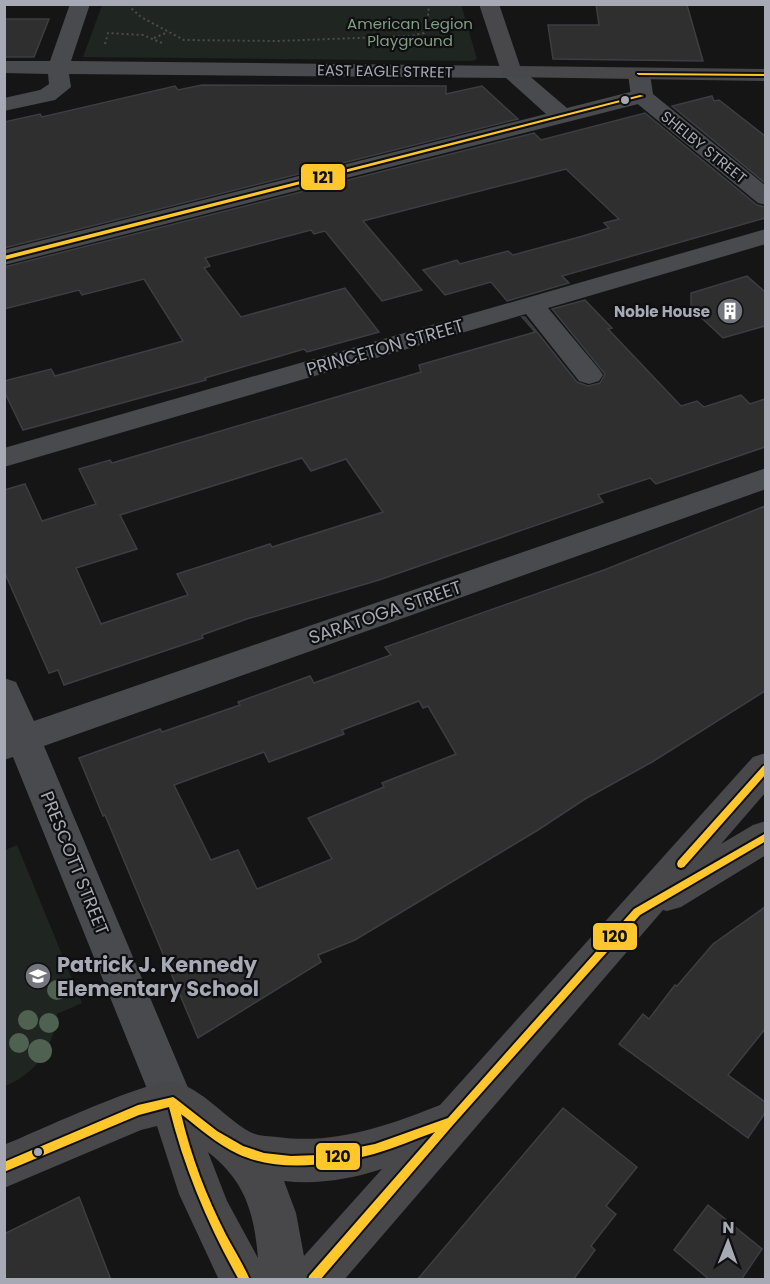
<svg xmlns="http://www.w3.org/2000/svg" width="770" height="1284" font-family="Poppins,sans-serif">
  <rect width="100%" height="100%" fill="#151515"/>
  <g fill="#1f2520">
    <polygon points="461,4 477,59 472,61 83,57 102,5"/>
    <path d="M17,845L82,1003L57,1014C54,1047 36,1074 5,1086V850Z"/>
  </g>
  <g fill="#2f2f30" stroke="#3d3e41" stroke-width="1.5" fill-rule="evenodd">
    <polygon points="596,4 687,5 703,61 553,59 548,25 599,25"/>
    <polygon points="4,19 49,19 34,57 4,57"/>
    <polygon points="202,85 446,86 446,94 482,86 518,119 4,248 4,122 40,114 42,117 175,86 178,90"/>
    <polygon points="712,96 714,101 719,100 765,136 765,183 672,106"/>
    <polygon points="645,113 757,205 765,207 765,218 562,276 569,283 507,301 491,282 445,295 423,270 457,260 460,264 508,251 513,255 583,236 609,228 604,223 619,219 566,169 363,221 422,290 382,301 325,231 314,234 311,230 205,258 210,266 204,268 241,317 345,288 379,332 307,352 304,349 205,378 206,380 23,430 4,391 4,381 51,369 55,376 183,341 144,279 82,295 79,290 4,309 4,267 534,133 541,140"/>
    <polygon points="747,276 765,292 765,326 723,338 691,308 691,293"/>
    <path d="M585,300L612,328L608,329L681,406L697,401L704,407L741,395L750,404L765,399V447L656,484L650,478L598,495L603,502L379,580L247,619L202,635L203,638L64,685L58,670L49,673L4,571V490L25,484L42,521L96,504L79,469L110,460L112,463L421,372L419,365L535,332L522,317H525L577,382L588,386L600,383L605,374L552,309ZM302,458L311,471L346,459L383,512L272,547L270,544L177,574L188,595L101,624L76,568L137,549L120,515Z"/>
    <path d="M765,506V691L652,762L585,799L538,830L355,940L318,955L321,962L198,1038L105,815L103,816L79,758L160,729L162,732L240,705L238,702L310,676L314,683L391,655L385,647L604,570ZM419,701L423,708L428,706L456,754L382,783L384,787L308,818L332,859L257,889L238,850L211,860L174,785L264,752L269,762L344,734L342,730Z"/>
    <polygon points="765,907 765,1029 728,1075 765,1102 765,1113 748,1138 619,1044 643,1014 649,1019 675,985 677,986 713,944"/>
    <polygon points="563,1108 637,1167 606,1206 616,1214 591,1246 595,1250 573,1280 417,1280"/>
    <polygon points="79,1197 111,1280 4,1280 4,1234"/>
    <polygon points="708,1205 762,1249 741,1280 710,1280 674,1250"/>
  </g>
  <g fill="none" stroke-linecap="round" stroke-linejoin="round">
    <g stroke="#4b4c4f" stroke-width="2" stroke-dasharray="2 3" stroke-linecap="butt">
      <polyline points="132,4 131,8 141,17 184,40 277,41 411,36 424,33 427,28 429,4"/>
      <polyline points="154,38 168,32"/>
      <polyline points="105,44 108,33 143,35 162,43"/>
    </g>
    <g fill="#494a4d" fill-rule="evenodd">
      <polygon points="70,4 90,4 71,61 511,66 519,67 567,108 642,89 650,91 653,96 650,101 4,265 4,250 546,114 506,78 69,74 71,87 55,100 4,111 4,98 40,90 49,84 48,74 4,73 4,61 50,61"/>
      <polygon points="766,229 766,244 548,308 599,369 603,375 599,381 589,384 579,381 526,314 4,467 4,448"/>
      <polygon points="766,468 766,489 44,746 194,1102 188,1116 173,1122 158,1116 13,757 4,760 4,678 16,682 34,721"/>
    </g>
    <polygon fill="#494a4d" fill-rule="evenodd" points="639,68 647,69 650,74 653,94 766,186 766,205 758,203 634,101 631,96 628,74 631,69"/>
    <g fill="#48484b" fill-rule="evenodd">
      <polygon points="479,4 499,4 520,66 766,69 766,81 503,77"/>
      <path d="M766,753V792L721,844L753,825L766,821V855L681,907L667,911L663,910L344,1280H219L179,1194L157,1126L141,1130L4,1188V1145C34,1133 150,1078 174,1082C201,1087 227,1120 250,1132C258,1136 268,1136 277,1137C334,1145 387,1126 440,1105L753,757ZM208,1152C245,1181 254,1212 258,1258L227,1201ZM382,1169L304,1256L296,1213L284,1181C316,1185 351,1179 382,1169Z"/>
    </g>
    <defs>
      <g id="bus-1">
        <polygon points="637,73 766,74 766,76 639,75 637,74"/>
        <polygon points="640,95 644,96 4,260 4,256"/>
      </g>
      <g id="bus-2">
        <polygon points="766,765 766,774 684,867 681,868 678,867 677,864 678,861 763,766"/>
        <path d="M766,833V841L640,915L453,1125L320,1280H308L309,1276L435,1132C415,1139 395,1148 374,1154C332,1165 279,1173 238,1154C217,1144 199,1128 181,1114C191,1156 206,1196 226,1235C234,1250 243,1264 250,1280H239C208,1225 184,1168 169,1107L139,1115L4,1172V1162L138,1105L173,1097L176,1099L217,1131L243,1146L264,1153L291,1156L319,1155L375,1144L448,1118L634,909Z"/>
      </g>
    </defs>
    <use href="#bus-1" stroke="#0f0f11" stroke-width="4"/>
    <use href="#bus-2" stroke="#0f0f11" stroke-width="4"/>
    <use href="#bus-1" fill="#ffc72c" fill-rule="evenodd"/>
    <use href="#bus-2" fill="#ffc72c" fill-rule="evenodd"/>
  </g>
  <g fill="#4f6151">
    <circle cx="57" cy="990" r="10"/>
    <circle cx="28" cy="1020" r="10"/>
    <circle cx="49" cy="1023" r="10"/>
    <circle cx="19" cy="1043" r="10"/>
    <circle cx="40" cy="1051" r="12"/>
  </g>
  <defs>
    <symbol id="building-disc" viewBox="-11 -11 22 22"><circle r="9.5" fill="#74767d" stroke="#0f0f11"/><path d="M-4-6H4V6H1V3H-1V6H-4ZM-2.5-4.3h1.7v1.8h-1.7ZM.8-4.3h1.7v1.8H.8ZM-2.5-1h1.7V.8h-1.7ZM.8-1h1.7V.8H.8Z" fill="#fff"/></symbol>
    <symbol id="school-disc" viewBox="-11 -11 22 22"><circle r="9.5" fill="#74767d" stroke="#0f0f11"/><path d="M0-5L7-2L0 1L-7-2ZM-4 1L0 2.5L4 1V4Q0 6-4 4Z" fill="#fff"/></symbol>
  </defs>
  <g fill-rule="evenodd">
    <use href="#building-disc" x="715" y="296" width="30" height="30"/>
    <use href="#school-disc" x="23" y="961" width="30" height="30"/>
  </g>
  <g fill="#a7aab5" stroke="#0f0f11" stroke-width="2">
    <circle cx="625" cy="100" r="5"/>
    <circle cx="38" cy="1152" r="5"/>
  </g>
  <g text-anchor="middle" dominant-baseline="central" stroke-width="4.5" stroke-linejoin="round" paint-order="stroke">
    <g font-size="15" fill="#7f9f82" stroke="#0f0f11">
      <text x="410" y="23">American Legion<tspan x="410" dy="17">Playground</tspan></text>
    </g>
    <g font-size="15" fill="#a7aab5" stroke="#0f0f11">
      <text transform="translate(385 71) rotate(1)">EAST EAGLE STREET</text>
      <text transform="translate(704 147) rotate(39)">SHELBY STREET</text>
    </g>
    <g font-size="15" font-weight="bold" fill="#a7aab5" stroke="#0f0f11" text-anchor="end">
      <text x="710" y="311">Noble House</text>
    </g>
    <g font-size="18" fill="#a7aab5" stroke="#0f0f11">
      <text transform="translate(385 347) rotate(-16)">PRINCETON STREET</text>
      <text transform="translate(385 612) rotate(-19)">SARATOGA STREET</text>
      <text transform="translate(75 863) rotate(68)">PRESCOTT STREET</text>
    </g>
    <g font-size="21" font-weight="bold" fill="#a7aab5" stroke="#0f0f11" text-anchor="start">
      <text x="57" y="964">Patrick J. Kennedy<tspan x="57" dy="24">Elementary School</tspan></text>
    </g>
  </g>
  <g stroke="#0f0f11" stroke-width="2">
    <rect x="300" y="163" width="46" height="28" rx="6" fill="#ffc72c"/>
    <rect x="592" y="922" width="46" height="29" rx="6" fill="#ffc72c"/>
    <rect x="315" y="1142" width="46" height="29" rx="6" fill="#ffc72c"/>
  </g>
  <g font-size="16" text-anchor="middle" font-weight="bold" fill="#111">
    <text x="323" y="183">121</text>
    <text x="615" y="942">120</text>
    <text x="338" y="1162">120</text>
  </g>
  <rect width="770" height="1284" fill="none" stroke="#a7aab5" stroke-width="12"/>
  <g transform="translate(728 1242) rotate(1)" stroke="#0f0f11" stroke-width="4.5" paint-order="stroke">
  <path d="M0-4.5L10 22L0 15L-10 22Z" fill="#a7aab5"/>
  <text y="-9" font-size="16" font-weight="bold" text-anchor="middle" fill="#a7aab5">N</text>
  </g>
</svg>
